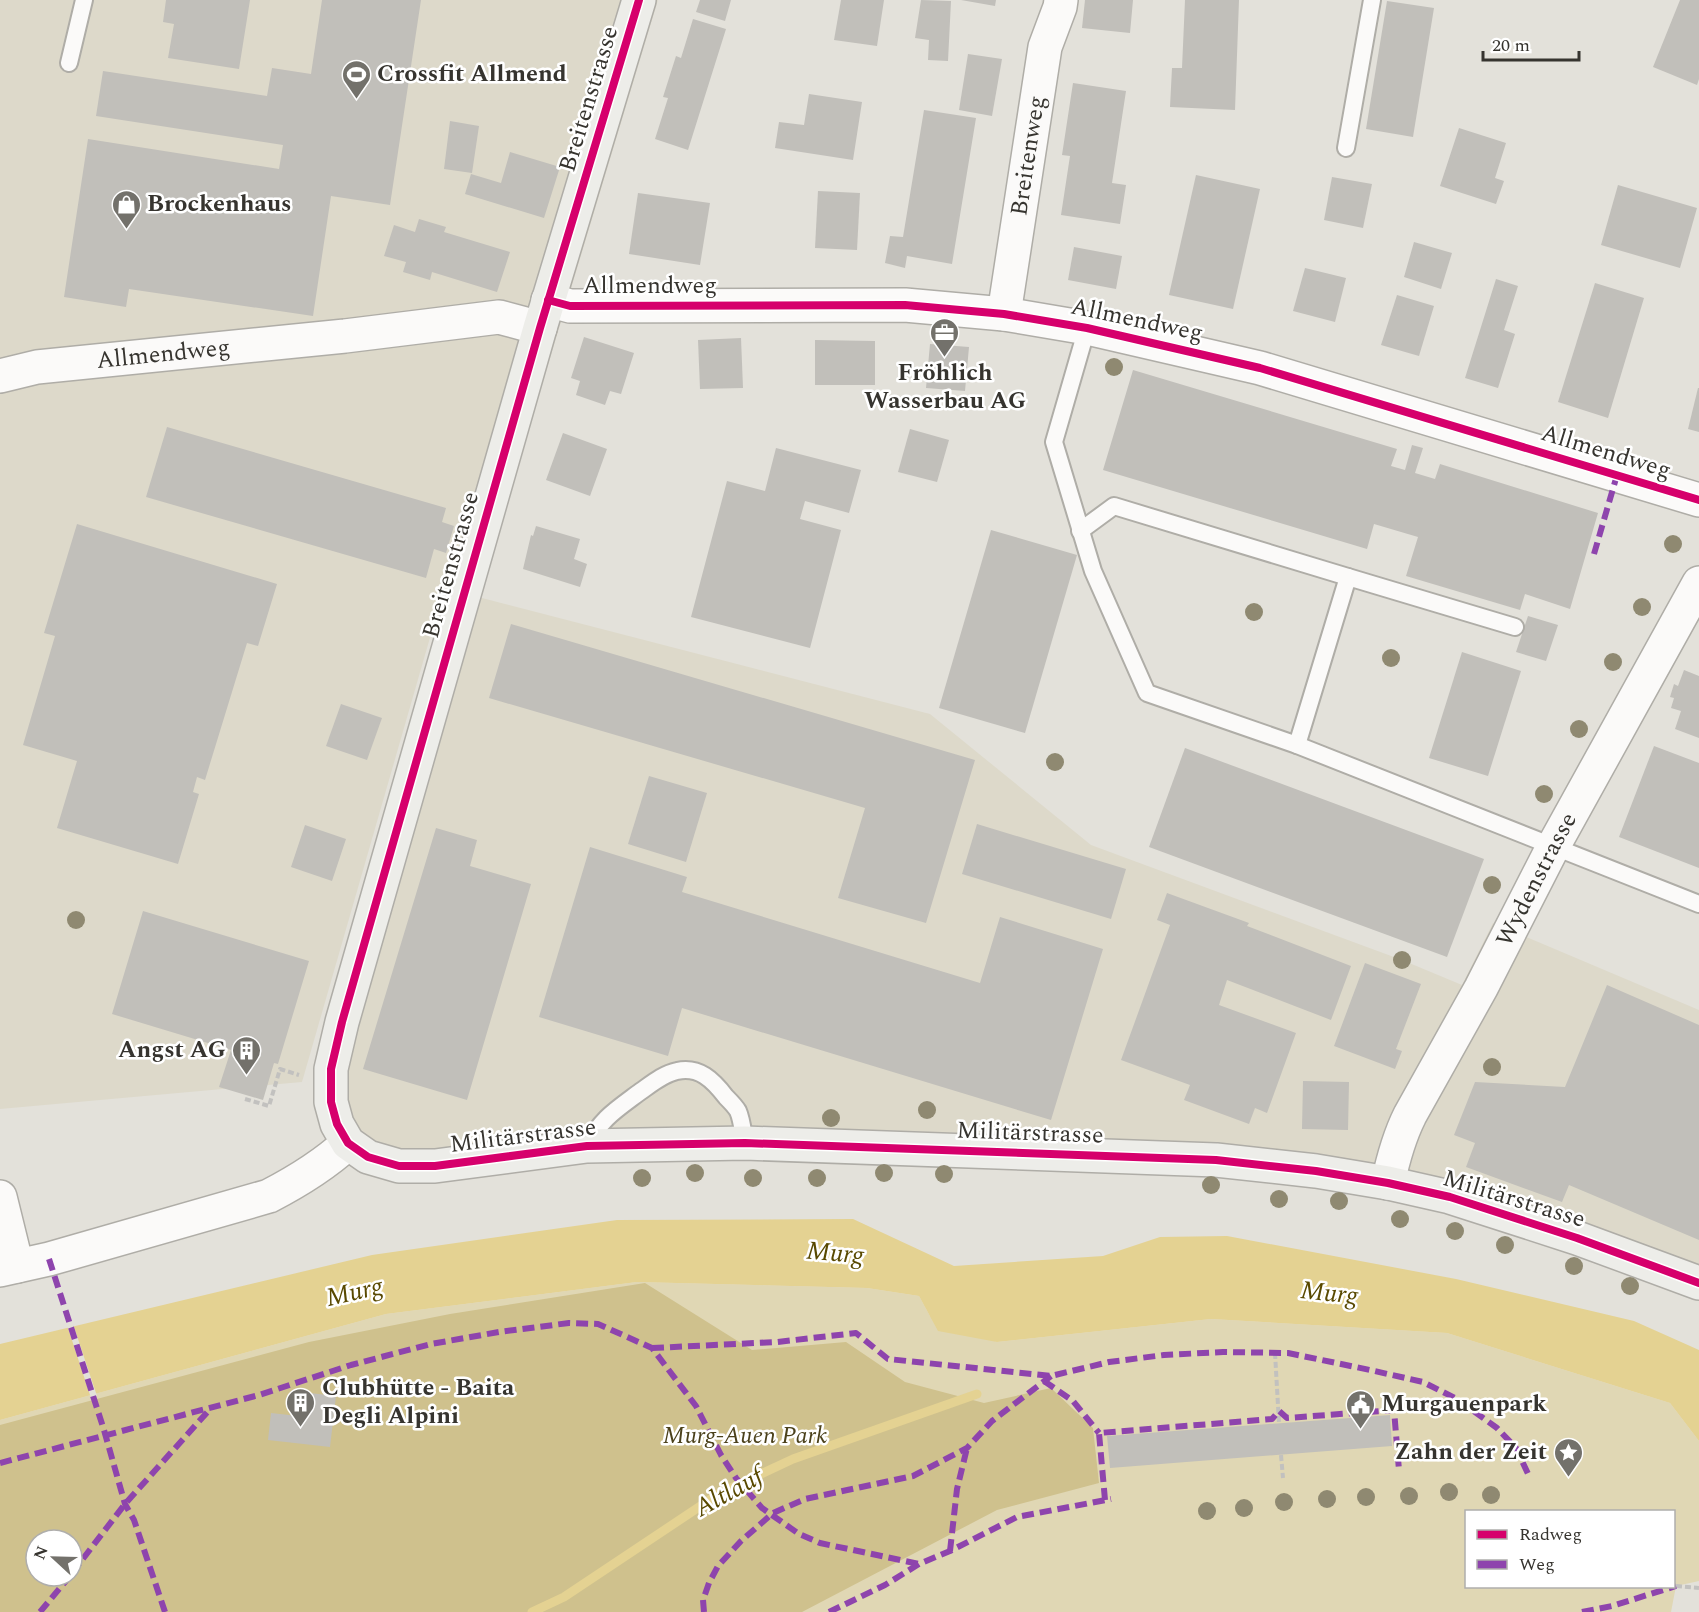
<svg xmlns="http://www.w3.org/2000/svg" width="1699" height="1612" font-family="Spectral,serif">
  <rect width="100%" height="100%" fill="#e3e1da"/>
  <polygon fill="#ddd9ca" points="0,0 658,0 478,597 930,714 1091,845 1402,960 1462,985 1493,923 1699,1010 1699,1283 1389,1183 805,1144 399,1166 337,1124 352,1044 478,597 444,589 302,1082 0,1109"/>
  <path fill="#e0d7b4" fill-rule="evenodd" d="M637,1282L867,1288L919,1296L930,1316L997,1342L1211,1319L1447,1333L1670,1403L1699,1441V1581L1676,1586L1671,1612H0V1420L386,1314ZM1466,1512H1674V1586H1466ZM36,1540H72V1576H36Z"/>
  <path fill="#cfc18d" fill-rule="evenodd" d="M645,1283L752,1350L846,1342L905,1382L984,1403L1051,1388L1093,1428L1099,1483L997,1510L802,1612H0V1425L309,1342L450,1314ZM36,1540H72V1576H36Z"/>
  <polygon fill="#e4d292" points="853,1219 954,1266 1103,1256 1160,1237 1227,1236 1456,1279 1634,1321 1699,1350 1699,1441 1670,1403 1447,1333 1211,1319 997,1342 938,1331 919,1296 867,1288 637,1282 386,1314 0,1420 0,1344 372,1255 617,1220"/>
  <polygon fill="#e3e1da" points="73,1324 97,1396 91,1398 67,1325"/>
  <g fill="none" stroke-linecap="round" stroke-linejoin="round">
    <polyline stroke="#e4d292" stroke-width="9" points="532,1612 564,1597 720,1493 793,1459 977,1394"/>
  </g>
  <g fill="#c1bfba">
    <polygon points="166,0 250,0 239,69 168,58 174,24 163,22"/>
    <polygon points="322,0 421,0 390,205 331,196 313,316 129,289 126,307 64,297 88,139 279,169 283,145 96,116 103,71 267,96 272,68 311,74"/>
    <polygon points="700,0 731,0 725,21 696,12"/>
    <polygon points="841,0 884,0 877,46 834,40"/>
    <polygon points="921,0 951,1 948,61 928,60 929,40 915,38"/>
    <polygon points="961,0 996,0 995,6"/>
    <polygon points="1085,0 1133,0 1130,33 1082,28"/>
    <polygon points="1185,0 1239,0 1235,110 1170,107 1172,68 1182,68"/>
    <polygon points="1680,0 1699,0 1699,79 1697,85 1653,67"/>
    <polygon points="1387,1 1434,8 1413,137 1366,129"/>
    <polygon points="693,19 726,29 688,150 655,139 668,98 663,97 676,56 681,58"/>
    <polygon points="968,54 1002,59 992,116 959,110"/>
    <polygon points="1073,83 1126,91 1112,183 1126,185 1120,224 1061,215 1070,156 1062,155"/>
    <polygon points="809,94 862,102 853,160 775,148 779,122 804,125"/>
    <polygon points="924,110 976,118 952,264 907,256 905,268 885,263 890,236 903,237"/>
    <polygon points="450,121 479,126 472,173 444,169"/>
    <polygon points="1459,128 1506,143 1495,178 1504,181 1496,204 1440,186"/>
    <polygon points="510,152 560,167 544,218 465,194 471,174 501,183"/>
    <polygon points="1196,175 1260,189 1233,309 1169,295"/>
    <polygon points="1332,177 1372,184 1363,228 1324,220"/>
    <polygon points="1618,185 1697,208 1680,268 1601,245"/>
    <polygon points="818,191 860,193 857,250 815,248"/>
    <polygon points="638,193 710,203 700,265 629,254"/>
    <polygon points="419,219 446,227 444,232 510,252 497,292 432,272 430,280 403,272 406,262 384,256 394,225 415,232"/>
    <polygon points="1414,242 1452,253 1441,289 1404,277"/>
    <polygon points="1074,247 1122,256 1116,289 1068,280"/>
    <polygon points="1305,268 1346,278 1335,322 1293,311"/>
    <polygon points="1496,279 1518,286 1504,330 1515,334 1498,388 1465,378"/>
    <polygon points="1595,283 1644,298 1608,418 1558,402"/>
    <polygon points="1397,295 1434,306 1419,356 1381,345"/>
    <polygon points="584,337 634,353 621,394 610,391 605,405 576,395 580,381 571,378"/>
    <polygon points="741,338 743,388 700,389 698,340"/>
    <polygon points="815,340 875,341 875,385 815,385"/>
    <polygon points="930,344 969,347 965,391 926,388"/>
    <polygon points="1133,370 1397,449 1391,466 1405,470 1412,445 1423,448 1415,473 1435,479 1440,464 1598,513 1570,609 1525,594 1520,610 1406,576 1418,537 1374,524 1367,549 1103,470"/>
    <polygon points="1698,388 1699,388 1699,432 1688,429"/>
    <polygon points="167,427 446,508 442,522 454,526 446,553 434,549 426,578 146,497"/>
    <polygon points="910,429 949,440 937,482 898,472"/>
    <polygon points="563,433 607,449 590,496 546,480"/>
    <polygon points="776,448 861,470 849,513 805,501 800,519 841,530 810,648 691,617 727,481 765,491"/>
    <polygon points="77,524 277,584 258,646 247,643 205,780 197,777 193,792 199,794 178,864 57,828 77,761 23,745 55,636 44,633"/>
    <polygon points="536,526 580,539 574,559 587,564 580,587 523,569 531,535 533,536"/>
    <polygon points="991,530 1077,555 1025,733 939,708"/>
    <polygon points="1528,616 1558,625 1546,661 1516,652"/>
    <polygon points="511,624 975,760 926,923 838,898 865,808 489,698"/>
    <polygon points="1462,652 1521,671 1488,776 1429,758"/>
    <polygon points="1684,670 1699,676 1699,738 1675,729 1681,711 1671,708 1674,698 1670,697 1674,684 1678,686"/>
    <polygon points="341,704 382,718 367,760 326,746"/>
    <polygon points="1654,746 1699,763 1699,868 1619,837"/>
    <polygon points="1185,748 1484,859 1447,957 1149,847"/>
    <polygon points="649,776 707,793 686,862 628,844"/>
    <polygon points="977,824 1126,869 1111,919 962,874"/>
    <polygon points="305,825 346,839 332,881 291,867"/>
    <polygon points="436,828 477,840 470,866 531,884 467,1100 363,1069"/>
    <polygon points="590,847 687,877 682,892 980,983 1000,917 1103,949 1051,1120 682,1008 668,1056 539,1017"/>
    <polygon points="1167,893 1249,923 1247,926 1351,966 1331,1020 1227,980 1219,1005 1296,1033 1267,1113 1255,1108 1249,1124 1184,1100 1190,1085 1121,1060 1170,925 1157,920"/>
    <polygon points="143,911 309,961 278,1064 274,1063 263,1100 219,1087 231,1050 112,1014"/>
    <polygon points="1365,963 1421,984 1396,1049 1402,1051 1395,1069 1334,1046"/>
    <polygon points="1607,985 1699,1025 1699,1240 1569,1185 1562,1202 1466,1167 1475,1143 1454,1135 1475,1082 1565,1087"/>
    <polygon points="1303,1081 1349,1082 1348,1130 1302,1129"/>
    <polygon points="310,1393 336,1396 330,1447 268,1440 271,1413 307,1417"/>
    <polygon points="1390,1415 1392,1446 1110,1468 1107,1436"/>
  </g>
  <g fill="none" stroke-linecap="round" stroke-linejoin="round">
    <defs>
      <g id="lane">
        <polyline points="69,63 84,0"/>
        <polyline points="1346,148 1372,0"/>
        <polyline points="1087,328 1054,442 1093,571 1147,693 1297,745"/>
        <polyline points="1080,531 1114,506 1348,577"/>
        <polyline points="1515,627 1348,577 1297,745 1699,904"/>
        <path d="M587,1146C600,1120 614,1111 637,1094C649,1086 662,1074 677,1071C699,1066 713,1080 726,1097C730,1101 735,1106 738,1111C742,1120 743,1133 745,1143"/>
      </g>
      <g id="street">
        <polyline points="548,300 570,306 905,305 1004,314 1087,328 1260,368 1699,500"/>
        <path id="s1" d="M1004,314L1045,47L1060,7L1061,0"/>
        <path id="s2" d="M0,376L37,367L345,336L499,317L540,328"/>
        <path id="s3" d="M1388,1183C1393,1159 1399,1137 1410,1115L1481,988L1554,845L1699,583"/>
        <polyline points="0,1197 17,1266"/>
        <path d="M0,1270L49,1259L269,1196C298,1181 324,1165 348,1143"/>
      </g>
      <polyline id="secondary" points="639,0 540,328 342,1022 331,1069 331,1102 337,1124 348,1143 368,1157 399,1166 435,1166 587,1146 745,1143 1216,1160 1316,1171 1388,1183 1450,1197 1577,1238 1699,1283"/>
    </defs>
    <use href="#lane" stroke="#afada7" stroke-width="20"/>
    <use href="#street" stroke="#afada7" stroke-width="36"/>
    <use href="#secondary" stroke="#afada7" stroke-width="36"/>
    <g stroke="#c2c1bf" stroke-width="4" stroke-dasharray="6 3" stroke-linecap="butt">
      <polyline points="245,1099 269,1106 280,1069 299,1075"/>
      <polyline points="1275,1353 1279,1423"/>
      <polyline points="1281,1455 1283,1478"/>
      <polyline points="1676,1586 1699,1588"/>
    </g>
    <use href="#lane" stroke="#fbfaf9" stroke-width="16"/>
    <use href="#street" stroke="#fbfaf9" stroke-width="33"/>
    <use href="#secondary" stroke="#edede9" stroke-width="33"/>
    <g stroke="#8e44ad" stroke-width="6" stroke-dasharray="12 6" stroke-linecap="butt">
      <polyline points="1594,554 1617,475"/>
      <polyline points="49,1259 104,1430 125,1504 134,1520 165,1612"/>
      <polyline points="652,1348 777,1342 856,1333 888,1359 1051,1376 1109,1362 1164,1355 1223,1352 1288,1353 1370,1370 1423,1382 1457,1399 1497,1428 1516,1448 1529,1476"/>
      <polyline points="1044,1381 1073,1401 1099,1433"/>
      <polyline points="0,1463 259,1395 351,1365 431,1344 499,1332 569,1323 598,1324 652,1348 696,1406 721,1455 736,1478 762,1508 799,1534 820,1543 919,1564"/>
      <polyline points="1105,1500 1099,1433 1272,1419 1279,1411 1287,1418 1394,1410 1399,1470"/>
      <polyline points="950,1551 957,1489 967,1448"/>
      <polyline points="72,1573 125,1504 211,1408"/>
      <polyline points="40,1612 70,1576"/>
      <polyline points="704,1612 703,1600 709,1583 718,1566 741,1541 773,1513 805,1499 913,1476 967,1448 992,1421 1051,1376"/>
      <polyline points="829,1612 885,1585 919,1564 950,1551 1017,1517 1111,1499"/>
      <polyline points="1582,1612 1612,1606 1676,1586"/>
    </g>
    <defs>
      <g id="cycleway">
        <polyline points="639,0 540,328 342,1022 331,1069 331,1102 337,1124 348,1143 368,1157 399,1166 435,1166 587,1146 745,1143 1216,1160 1316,1171 1388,1183 1450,1197 1577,1238 1699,1283"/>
        <polyline points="548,300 570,306 905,305 1004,314 1087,328 1260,368 1699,500"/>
      </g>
    </defs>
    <use href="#cycleway" stroke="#fff" stroke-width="11"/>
    <use href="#cycleway" stroke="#d6006c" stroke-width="8"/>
  </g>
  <g fill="#8f8971">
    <circle cx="1114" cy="367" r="9"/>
    <circle cx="1673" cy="544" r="9"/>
    <circle cx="1642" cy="607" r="9"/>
    <circle cx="1254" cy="612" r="9"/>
    <circle cx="1391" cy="658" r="9"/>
    <circle cx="1613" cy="662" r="9"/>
    <circle cx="1579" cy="729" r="9"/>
    <circle cx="1055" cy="762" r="9"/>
    <circle cx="1544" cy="794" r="9"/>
    <circle cx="1492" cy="885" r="9"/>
    <circle cx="76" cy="920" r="9"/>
    <circle cx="1402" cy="960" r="9"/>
    <circle cx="1492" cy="1067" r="9"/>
    <circle cx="927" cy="1110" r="9"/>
    <circle cx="831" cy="1118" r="9"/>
    <circle cx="695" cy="1173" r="9"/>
    <circle cx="884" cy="1173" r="9"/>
    <circle cx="944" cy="1174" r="9"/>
    <circle cx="642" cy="1178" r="9"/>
    <circle cx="753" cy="1178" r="9"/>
    <circle cx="817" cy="1178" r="9"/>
    <circle cx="1211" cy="1185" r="9"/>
    <circle cx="1279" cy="1199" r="9"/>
    <circle cx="1339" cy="1201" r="9"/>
    <circle cx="1400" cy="1219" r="9"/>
    <circle cx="1455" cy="1231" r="9"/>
    <circle cx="1505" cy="1245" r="9"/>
    <circle cx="1574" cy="1266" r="9"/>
    <circle cx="1630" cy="1286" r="9"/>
    <circle cx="1449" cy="1492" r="9"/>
    <circle cx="1491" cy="1495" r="9"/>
    <circle cx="1409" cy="1496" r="9"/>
    <circle cx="1366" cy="1497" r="9"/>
    <circle cx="1327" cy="1499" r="9"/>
    <circle cx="1284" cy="1502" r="9"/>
    <circle cx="1244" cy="1508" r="9"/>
    <circle cx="1207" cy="1511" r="9"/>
  </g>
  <defs>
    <symbol id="stadium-pin" viewBox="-11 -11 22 30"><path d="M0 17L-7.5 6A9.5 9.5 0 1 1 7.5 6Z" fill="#73716b" stroke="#fff"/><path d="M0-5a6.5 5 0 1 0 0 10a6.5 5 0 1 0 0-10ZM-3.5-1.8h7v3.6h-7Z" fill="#fff"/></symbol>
    <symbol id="shop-pin" viewBox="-11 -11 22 30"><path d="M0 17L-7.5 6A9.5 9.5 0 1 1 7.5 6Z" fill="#73716b" stroke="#fff"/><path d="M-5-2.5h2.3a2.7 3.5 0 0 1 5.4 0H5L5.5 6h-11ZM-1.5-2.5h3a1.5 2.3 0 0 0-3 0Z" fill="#fff"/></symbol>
    <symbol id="office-pin" viewBox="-11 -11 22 30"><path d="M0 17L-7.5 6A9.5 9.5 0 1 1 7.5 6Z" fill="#73716b" stroke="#fff"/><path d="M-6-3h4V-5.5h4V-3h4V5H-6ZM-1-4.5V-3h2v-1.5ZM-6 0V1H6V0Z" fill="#fff"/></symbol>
    <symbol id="building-pin" viewBox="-11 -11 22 30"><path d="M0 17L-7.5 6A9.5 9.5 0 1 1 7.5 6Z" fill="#73716b" stroke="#fff"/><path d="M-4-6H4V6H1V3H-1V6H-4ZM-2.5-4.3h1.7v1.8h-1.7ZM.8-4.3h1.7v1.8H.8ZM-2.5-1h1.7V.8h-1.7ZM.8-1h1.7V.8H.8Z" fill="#fff"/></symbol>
    <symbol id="civic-pin" viewBox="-11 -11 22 30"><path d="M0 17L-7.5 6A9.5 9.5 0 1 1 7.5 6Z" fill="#73716b" stroke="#fff"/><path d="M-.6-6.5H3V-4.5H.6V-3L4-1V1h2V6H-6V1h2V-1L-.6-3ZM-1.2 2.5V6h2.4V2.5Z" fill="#fff"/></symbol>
    <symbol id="sight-pin" viewBox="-11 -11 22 30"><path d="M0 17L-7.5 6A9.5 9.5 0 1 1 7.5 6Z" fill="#73716b" stroke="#fff"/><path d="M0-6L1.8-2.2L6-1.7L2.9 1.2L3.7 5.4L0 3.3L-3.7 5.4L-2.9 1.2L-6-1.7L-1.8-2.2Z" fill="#fff"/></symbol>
  </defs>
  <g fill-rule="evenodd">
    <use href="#stadium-pin" x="340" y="58" width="33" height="45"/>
    <use href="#shop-pin" x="110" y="188" width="33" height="45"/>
    <use href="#office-pin" x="928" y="316" width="33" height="45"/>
    <use href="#building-pin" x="230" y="1034" width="33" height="45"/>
    <use href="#building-pin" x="284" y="1386" width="33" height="45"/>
    <use href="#civic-pin" x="1344" y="1388" width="33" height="45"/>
    <use href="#sight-pin" x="1552" y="1436" width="33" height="45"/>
  </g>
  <g text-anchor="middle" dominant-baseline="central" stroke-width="5" stroke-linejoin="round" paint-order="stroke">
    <g font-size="24" font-weight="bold" fill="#36342f" stroke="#fff" text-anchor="start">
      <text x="377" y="74">Crossfit Allmend</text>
      <text x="147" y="204">Brockenhaus</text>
      <text x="945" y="373" text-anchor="middle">Fröhlich<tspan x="945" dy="28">Wasserbau AG</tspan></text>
      <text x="226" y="1050" text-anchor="end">Angst AG</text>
      <text x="322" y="1388">Clubhütte - Baita<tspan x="322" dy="28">Degli Alpini</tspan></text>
      <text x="1381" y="1404">Murgauenpark</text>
      <text x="1547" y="1452" text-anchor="end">Zahn der Zeit</text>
    </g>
    <g font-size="24" fill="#36342f" stroke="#fff">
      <text transform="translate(589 99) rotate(-73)">Breitenstrasse</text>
      <text stroke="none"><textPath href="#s1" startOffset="160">Breitenweg</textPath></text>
      <text x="650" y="286">Allmendweg</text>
      <text transform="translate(1137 320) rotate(12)">Allmendweg</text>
      <text stroke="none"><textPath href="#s2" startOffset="165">Allmendweg</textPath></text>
      <text transform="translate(1606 452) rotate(17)">Allmendweg</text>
      <text transform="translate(451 565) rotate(-74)">Breitenstrasse</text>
      <text stroke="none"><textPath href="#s3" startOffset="339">Wydenstrasse</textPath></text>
      <text transform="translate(1030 1133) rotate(2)">Militärstrasse</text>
      <text transform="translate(523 1136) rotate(-7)">Militärstrasse</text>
      <text transform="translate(1514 1199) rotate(17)">Militärstrasse</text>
    </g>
    <g font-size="24" font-style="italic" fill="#4b411b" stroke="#fff">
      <text x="745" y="1436">Murg-Auen Park</text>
    </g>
    <g font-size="26" font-style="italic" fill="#594900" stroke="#fff">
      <text transform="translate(835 1253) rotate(5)">Murg</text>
      <text transform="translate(354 1292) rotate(-13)">Murg</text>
      <text transform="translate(1329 1293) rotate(6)">Murg</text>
      <text transform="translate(729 1492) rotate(-29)">Altlauf</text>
    </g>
  </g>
  <rect x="1465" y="1510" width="210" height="78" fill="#ffffff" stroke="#afaeac" stroke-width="1.5"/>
  <rect x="1477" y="1530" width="30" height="9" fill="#d6006c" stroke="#afaeac" stroke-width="1.5"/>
  <text x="1519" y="1540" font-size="18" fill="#36342f">Radweg</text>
  <rect x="1477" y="1560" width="30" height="9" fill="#8e44ad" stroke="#afaeac" stroke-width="1.5"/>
  <text x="1519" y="1570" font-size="18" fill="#36342f">Weg</text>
  <g transform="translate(54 1558) rotate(292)"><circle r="28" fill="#ffffff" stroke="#afaeac" stroke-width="1.5"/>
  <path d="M0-4.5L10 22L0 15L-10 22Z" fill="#73716b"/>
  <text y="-9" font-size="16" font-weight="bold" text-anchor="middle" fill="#36342f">N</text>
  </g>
  <path d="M1483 51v9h96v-9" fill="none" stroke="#36342f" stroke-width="3"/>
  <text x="1492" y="51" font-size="18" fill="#36342f" stroke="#ffffff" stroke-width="4.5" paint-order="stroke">20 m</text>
</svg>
